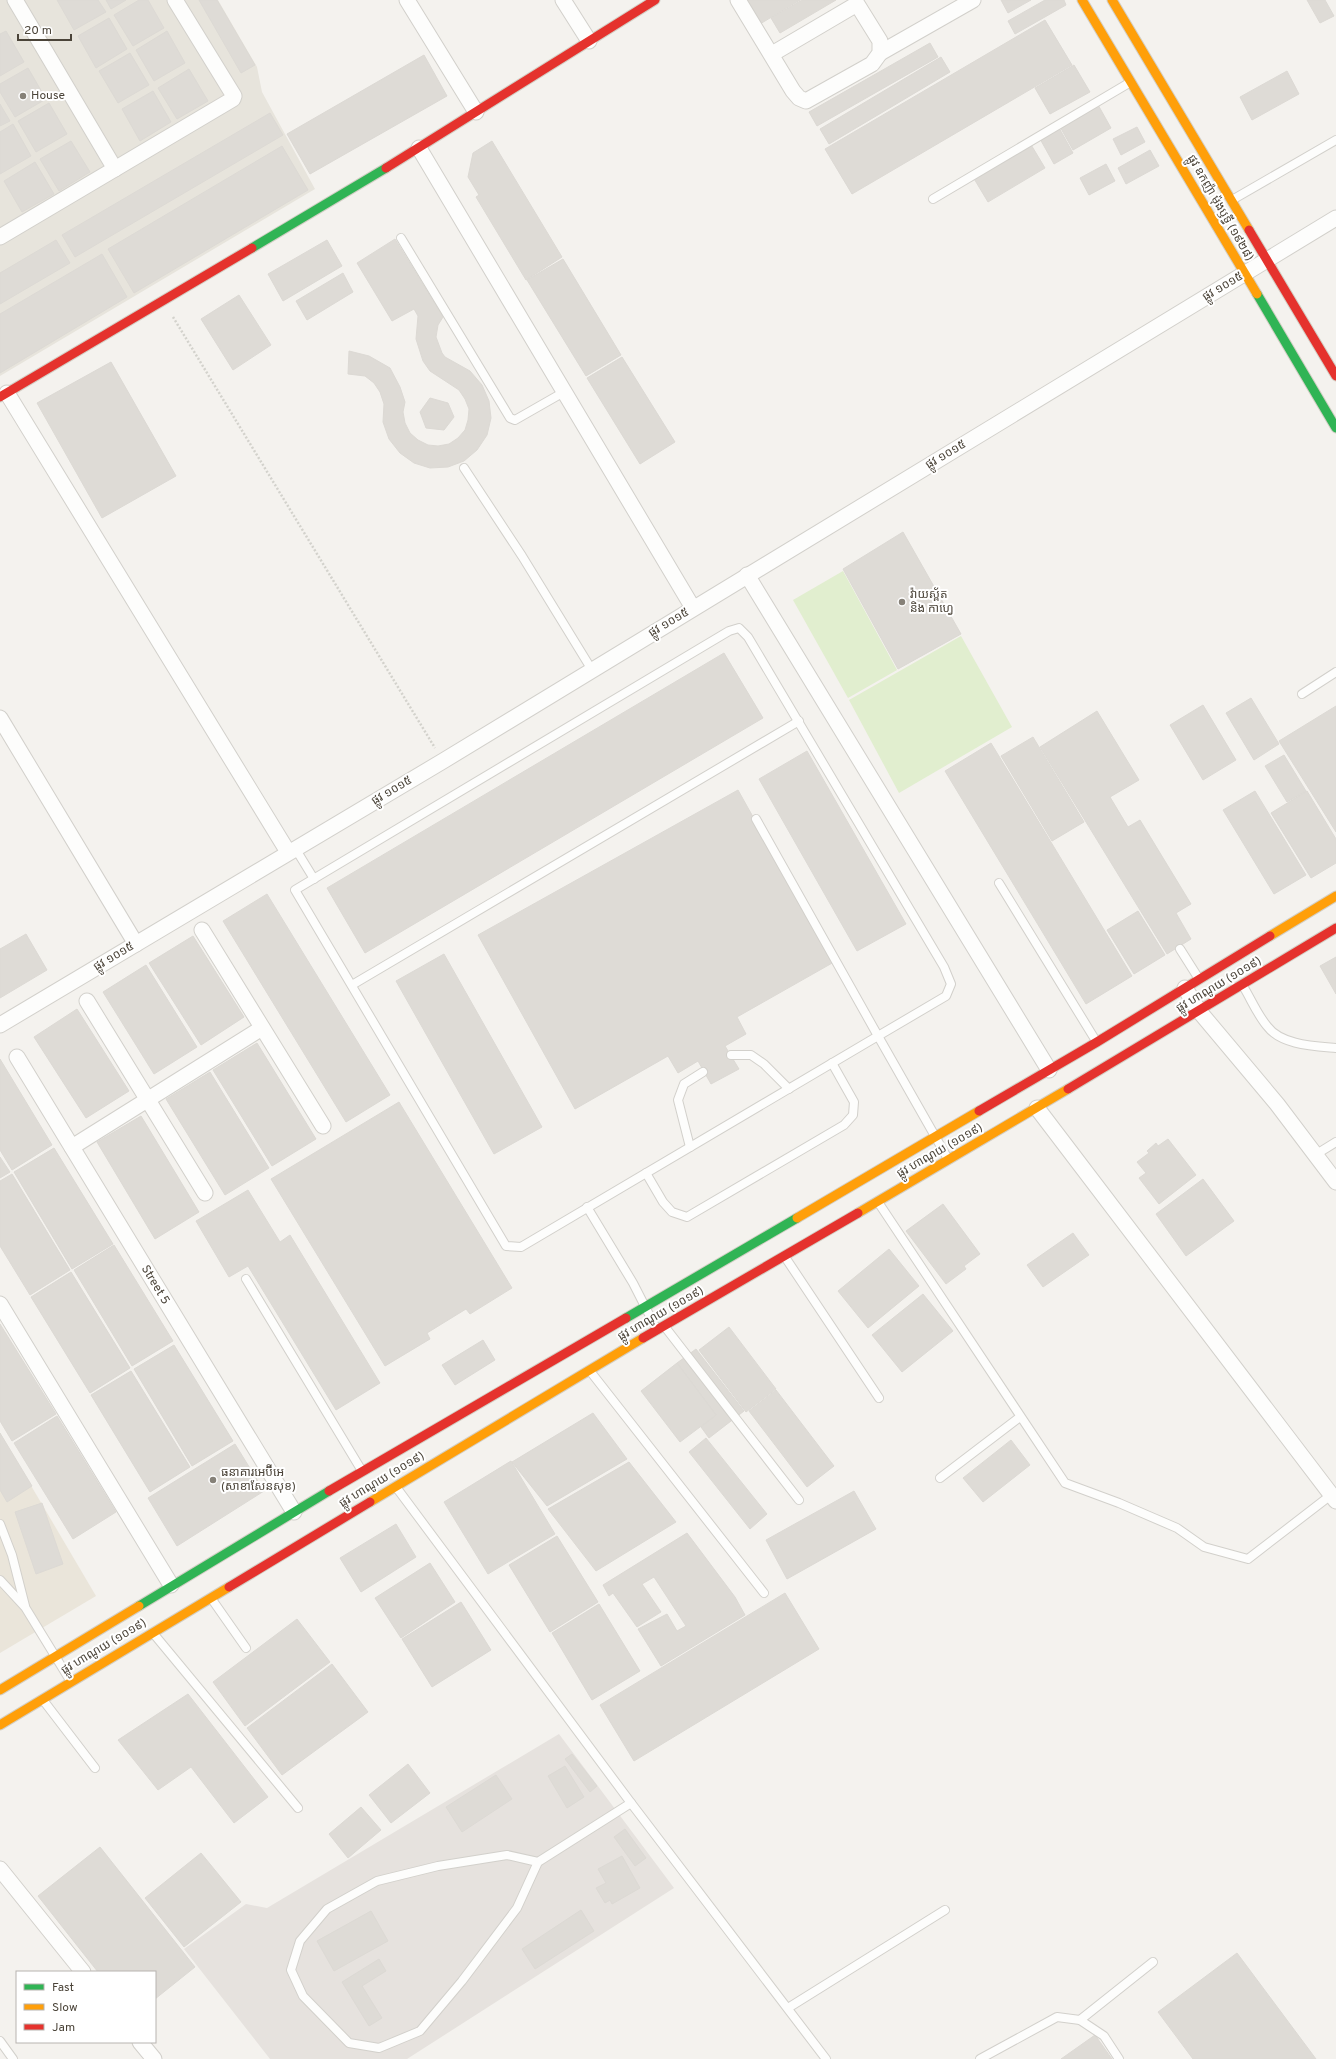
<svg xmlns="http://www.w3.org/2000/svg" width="1336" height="2059" font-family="Overpass,'Noto Sans Khmer',sans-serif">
  <rect width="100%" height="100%" fill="#f4f2ee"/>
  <polygon fill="#e7e4dc" points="0,0 218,0 257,67 262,92 315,189 0,376"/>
  <polygon fill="#e6e2de" points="559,1734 674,1888 407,2059 270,2059 184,1949 246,1904 267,1908"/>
  <polygon fill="#eae5da" points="0,1433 96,1596 0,1653"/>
  <g fill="#e1eecf">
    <polygon points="843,571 897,670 848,698 793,600"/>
    <polygon points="961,636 1012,727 899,793 849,700"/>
  </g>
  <g fill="#dedbd6" stroke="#dcd9d4">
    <polygon points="57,0 98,0 106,12 74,30"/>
    <polygon points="106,0 126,0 111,9"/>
    <polygon points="139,0 148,0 164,28 133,46 114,15"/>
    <polygon points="199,0 217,0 255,65 241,73"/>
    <polygon points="746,0 800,0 760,24"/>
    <polygon points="802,0 836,0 780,33 771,18"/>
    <polygon points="1001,0 1031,0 1008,13"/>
    <polygon points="1045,0 1064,0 1066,5 1015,34 1008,21"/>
    <polygon points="1307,0 1325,0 1334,16 1320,23"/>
    <polygon points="109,18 127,49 96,68 78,36"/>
    <polygon points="1045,20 1072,65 852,194 825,149"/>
    <polygon points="6,31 24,62 0,76 0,34"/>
    <polygon points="167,31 185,63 154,81 136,50"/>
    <polygon points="930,43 938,57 817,126 809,112"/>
    <polygon points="130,53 149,85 118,103 99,71"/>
    <polygon points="424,55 447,96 310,174 287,134"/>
    <polygon points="941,57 950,72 829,144 820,129"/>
    <polygon points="1074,65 1090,92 1050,114 1035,88"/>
    <polygon points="28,68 46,99 15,117 0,92 0,84"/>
    <polygon points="189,69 208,101 177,119 158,88"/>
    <polygon points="1287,71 1299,94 1252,120 1240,97"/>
    <polygon points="153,91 171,122 140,141 122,109"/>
    <polygon points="49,103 67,134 36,152 18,121"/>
    <polygon points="1097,103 1111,128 1073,150 1059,125"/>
    <polygon points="0,104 10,121 0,126"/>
    <polygon points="270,113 283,135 75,257 62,235"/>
    <polygon points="13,124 31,156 0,174 0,132"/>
    <polygon points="1058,126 1073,153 1054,164 1039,137"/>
    <polygon points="1137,127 1145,142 1121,155 1113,139"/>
    <polygon points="71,141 90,172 59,191 40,159"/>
    <polygon points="492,141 562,257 526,280 476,197 479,195 468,177 473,153"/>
    <polygon points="1030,143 1045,168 988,202 973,177"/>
    <polygon points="282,146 308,190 134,293 108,249"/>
    <polygon points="1150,150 1159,166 1126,184 1118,168"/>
    <polygon points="35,162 54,194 22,212 4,181"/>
    <polygon points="1106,164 1115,181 1089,195 1080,178"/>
    <polygon points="395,239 443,317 438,325 436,337 442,353 445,357 470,371 482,385 489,401 491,418 487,435 477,450 464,461 448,467 430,468 414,463 400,453 389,439 383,422 384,404 380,392 374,383 365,376 348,374 349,351 369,356 390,368 400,387 405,402 403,412 405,423 410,433 418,440 428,445 438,446 449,444 458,438 465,430 468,420 469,409 465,399 459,390 430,371 423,361 416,339 418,316 414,309 392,321 357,263"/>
    <polygon points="56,240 70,263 0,304 0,273"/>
    <polygon points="327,240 342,266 283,301 268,274"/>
    <polygon points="102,254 127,297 0,373 0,314"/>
    <polygon points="563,259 621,355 586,376 527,280"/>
    <polygon points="343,273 353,292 307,320 296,301"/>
    <polygon points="239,295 271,345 233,370 201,319"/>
    <polygon points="622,357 675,442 640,464 587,378"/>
    <polygon points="111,362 176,476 102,518 37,403"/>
    <polygon points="430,398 448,403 454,417 444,430 426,428 420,412"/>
    <polygon points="903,532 961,634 898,669 843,569"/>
    <polygon points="724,653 763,718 365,953 327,888"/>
    <polygon points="1251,698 1279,744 1254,760 1226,713"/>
    <polygon points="1203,705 1236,760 1203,780 1170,725"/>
    <polygon points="1336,706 1336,832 1279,741"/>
    <polygon points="1097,711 1139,780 1110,797 1128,827 1140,820 1191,904 1176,913 1191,939 1167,954 1040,747"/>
    <polygon points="1033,737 1084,822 1052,841 1001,756"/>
    <polygon points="991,743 1132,976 1086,1004 945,771"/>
    <polygon points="807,751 906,924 857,951 759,779"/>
    <polygon points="1284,755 1306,791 1287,802 1265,766"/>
    <polygon points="738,790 834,962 737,1017 746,1034 725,1046 739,1069 711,1084 698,1061 678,1073 668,1056 575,1109 478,935"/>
    <polygon points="1255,791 1306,875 1274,894 1223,810"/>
    <polygon points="1307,791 1336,839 1336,863 1311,878 1271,813"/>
    <polygon points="267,894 390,1095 346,1122 223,921"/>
    <polygon points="1138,911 1165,955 1134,974 1107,930"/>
    <polygon points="26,934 47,970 0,998 0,949"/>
    <polygon points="193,936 244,1017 201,1045 149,963"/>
    <polygon points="444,954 542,1127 494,1154 396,981"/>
    <polygon points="1336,957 1336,994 1320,966"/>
    <polygon points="146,965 197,1047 154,1074 103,992"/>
    <polygon points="77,1009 129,1091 86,1118 34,1037"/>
    <polygon points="257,1043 316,1139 272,1166 213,1070"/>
    <polygon points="0,1059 52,1145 12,1170 0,1150"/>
    <polygon points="210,1072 269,1168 225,1195 166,1099"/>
    <polygon points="399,1102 512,1288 470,1314 466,1309 427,1333 430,1339 385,1366 271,1179"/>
    <polygon points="141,1116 199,1212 155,1239 97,1142"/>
    <polygon points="1168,1139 1196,1175 1159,1204 1139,1178 1146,1173 1137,1162 1149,1153 1147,1151 1156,1143 1158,1146"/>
    <polygon points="54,1148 113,1244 72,1269 14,1172"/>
    <polygon points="0,1157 10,1172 0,1178"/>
    <polygon points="12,1174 70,1270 30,1295 0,1246 0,1181"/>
    <polygon points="1203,1179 1234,1221 1186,1256 1156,1214"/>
    <polygon points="248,1190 280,1242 290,1235 380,1383 336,1410 248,1266 229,1277 196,1221"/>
    <polygon points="943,1204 980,1254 964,1266 966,1269 946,1284 906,1231"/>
    <polygon points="1073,1233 1089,1255 1043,1287 1027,1265"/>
    <polygon points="114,1245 173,1341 132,1366 74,1270"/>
    <polygon points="889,1249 919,1286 868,1328 838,1291"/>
    <polygon points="71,1272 130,1368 90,1393 31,1297"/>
    <polygon points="923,1294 953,1331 902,1372 872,1335"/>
    <polygon points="0,1324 56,1414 12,1441 0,1421"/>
    <polygon points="729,1327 776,1389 746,1412 699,1350"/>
    <polygon points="483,1340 495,1360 455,1385 442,1365"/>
    <polygon points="174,1345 233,1441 192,1466 134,1369"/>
    <polygon points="696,1349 744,1411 709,1438 701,1427 716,1415 677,1363"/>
    <polygon points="677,1363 716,1415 680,1442 641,1391"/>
    <polygon points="131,1371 190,1467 150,1492 91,1395"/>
    <polygon points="776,1390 834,1466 807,1487 749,1411"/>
    <polygon points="593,1413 627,1459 547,1506 512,1462"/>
    <polygon points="57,1416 116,1512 73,1539 14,1443"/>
    <polygon points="0,1433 32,1486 7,1502 0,1490"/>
    <polygon points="706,1438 767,1514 750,1529 689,1452"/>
    <polygon points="1011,1440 1030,1465 983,1502 963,1478"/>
    <polygon points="235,1444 264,1491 177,1546 148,1498"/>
    <polygon points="511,1461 555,1534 488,1574 444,1502"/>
    <polygon points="629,1462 676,1522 596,1571 548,1509"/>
    <polygon points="854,1491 876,1529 787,1579 766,1540"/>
    <polygon points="42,1503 63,1564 36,1574 15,1512"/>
    <polygon points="396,1524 416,1557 361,1592 340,1558"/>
    <polygon points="687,1533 735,1597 745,1615 661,1666 638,1629 667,1614 677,1631 686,1626 654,1577 642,1584 661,1612 637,1627 613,1593 609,1596 603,1585"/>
    <polygon points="557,1536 598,1602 550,1632 509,1565"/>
    <polygon points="430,1563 455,1602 401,1638 375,1598"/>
    <polygon points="785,1593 819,1649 634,1761 600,1705"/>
    <polygon points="461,1602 491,1650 432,1687 402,1639"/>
    <polygon points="599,1604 640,1671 592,1700 552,1633"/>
    <polygon points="297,1619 330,1662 245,1726 213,1682"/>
    <polygon points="332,1664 368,1712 282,1775 247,1728"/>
    <polygon points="188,1694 268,1797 234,1823 191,1767 158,1790 118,1740"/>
    <polygon points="572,1754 597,1786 590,1792 565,1759"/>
    <polygon points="408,1764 430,1793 391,1823 369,1795"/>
    <polygon points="565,1766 584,1797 567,1808 548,1776"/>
    <polygon points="496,1775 512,1799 462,1832 446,1807"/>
    <polygon points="361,1807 381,1830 348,1858 329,1834"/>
    <polygon points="625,1829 646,1858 635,1866 614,1837"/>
    <polygon points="100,1847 195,1967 155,1999 155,1972 98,1972 38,1896"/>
    <polygon points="201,1853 241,1902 184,1947 145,1898"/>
    <polygon points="622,1856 640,1888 612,1904 610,1900 605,1903 596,1888 606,1883 598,1869"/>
    <polygon points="581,1910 594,1931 535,1969 522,1949"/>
    <polygon points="371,1911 388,1941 334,1971 317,1941"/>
    <polygon points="1237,1953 1316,2059 1193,2059 1158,2012"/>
    <polygon points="379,1959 386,1971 362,1986 382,2018 369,2026 342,1982"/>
    <polygon points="1095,2035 1112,2059 1061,2059"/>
  </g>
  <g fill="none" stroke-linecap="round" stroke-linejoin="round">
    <defs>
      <g id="lane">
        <polyline points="933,199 1129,83"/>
        <polyline points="1232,200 1336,140"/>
        <polyline points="401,238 510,418 515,420 564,392"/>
        <polyline points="464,468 522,556 592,670"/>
        <polyline points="1302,694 1336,672"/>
        <polyline points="756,819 878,1036 946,996 951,984 944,967 748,637 739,628 729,631 295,890 506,1246 521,1247 878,1036 948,1159"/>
        <polyline points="295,848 314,879"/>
        <polyline points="999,883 1096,1041"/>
        <polyline points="1180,949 1199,979"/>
        <polyline points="352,985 799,721"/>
        <path d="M1243,986C1251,999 1257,1014 1267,1026C1281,1045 1314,1046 1336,1048"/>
        <polyline points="731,1055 751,1055 764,1064 789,1089"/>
        <polyline points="690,1147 678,1100 684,1084 703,1072"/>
        <polyline points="1315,1155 1336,1142"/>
        <polyline points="646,1173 663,1202 672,1212 687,1217 844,1125 853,1115 854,1102 832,1063"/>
        <polyline points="878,1202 1065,1483 1119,1503 1177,1528 1204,1547 1248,1559 1331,1495"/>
        <polyline points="587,1207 633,1283 657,1330"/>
        <polyline points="785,1257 879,1398"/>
        <polyline points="246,1279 362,1471"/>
        <polyline points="665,1327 799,1500"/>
        <polyline points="590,1371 764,1593"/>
        <polyline points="940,1478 1020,1417"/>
        <polyline points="396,1487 631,1803 826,2059"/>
        <polyline points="0,1524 12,1555 25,1606"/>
        <polyline points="0,1580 25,1607 71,1682"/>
        <polyline points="211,1598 246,1648"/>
        <polyline points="153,1633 298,1808"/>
        <polyline points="43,1700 95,1768"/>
        <polyline points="538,1862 507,1855 438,1866 377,1881 327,1909 300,1941 291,1970 303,1996 349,2043 379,2048 420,2031 462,1981 517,1908 538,1862 631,1803"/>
        <polyline points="788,2008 945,1910"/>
        <polyline points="1080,2020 1153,1962"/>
        <polyline points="0,2041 13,2059"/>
        <polyline points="980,2059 1057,2017 1080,2020 1104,2036 1119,2059"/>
      </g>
      <g id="street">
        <polyline points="15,0 115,169"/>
        <polyline points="407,0 476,112"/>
        <polyline points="563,0 589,41"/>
        <polyline points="738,0 793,91 799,98 806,101 872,64 880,53 880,41 857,4 772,54"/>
        <polyline points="880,53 973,0"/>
        <polyline points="419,148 693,608"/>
        <polyline points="0,237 233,99 234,96 175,0"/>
        <polyline points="7,393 288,852"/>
        <polyline points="747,575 1049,1070"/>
        <polyline points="0,718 136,944"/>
        <polyline points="202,930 323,1126"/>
        <polyline points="1185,988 1199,1011 1277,1104 1336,1182"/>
        <polyline points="87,1001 205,1193"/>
        <polyline points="0,1025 443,761 1336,218"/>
        <polyline points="17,1057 294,1512"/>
        <polyline points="1037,1108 1336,1501"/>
        <polyline points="72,1147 262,1028"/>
        <polyline points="0,1304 171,1585"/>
        <polyline points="0,1869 83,1972"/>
        <polyline points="140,2042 154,2059"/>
      </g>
      <g id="fast">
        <polyline points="252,248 386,168"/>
        <polyline points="1257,294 1336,428"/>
        <polyline points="626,1318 797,1218"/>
        <polyline points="139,1606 329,1491"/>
      </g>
      <g id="slow">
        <polyline points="1082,0 1257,294"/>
        <polyline points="1112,0 1249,230"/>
        <polyline points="1270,936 1336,896"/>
        <polyline points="858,1213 1068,1089"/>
        <polyline points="797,1218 979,1111"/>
        <polyline points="370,1502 643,1338"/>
        <polyline points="0,1690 139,1606"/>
        <polyline points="0,1725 229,1587"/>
      </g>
      <g id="jam">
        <polyline points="386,168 655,0"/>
        <polyline points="1249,230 1336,376"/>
        <polyline points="0,397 252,248"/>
        <polyline points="1068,1089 1336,928"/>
        <polyline points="979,1111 1097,1042 1270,936"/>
        <polyline points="643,1338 858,1213"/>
        <polyline points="329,1491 626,1318"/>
        <polyline points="229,1587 370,1502"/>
      </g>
    </defs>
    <use href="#lane" stroke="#d2d0cb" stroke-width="10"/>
    <use href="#street" stroke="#d2d0cb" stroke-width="17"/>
    <use href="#fast" stroke="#d3cfc5" stroke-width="11"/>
    <use href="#slow" stroke="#d3cfc5" stroke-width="11"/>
    <use href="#jam" stroke="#d3cfc5" stroke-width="11"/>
    <polyline stroke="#d3d2cc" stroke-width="2.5" stroke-dasharray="2 2" stroke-linecap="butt" points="173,317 435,748"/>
    <use href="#lane" stroke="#fdfdfc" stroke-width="8"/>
    <use href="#street" stroke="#fdfdfc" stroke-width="15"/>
    <use href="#fast" stroke="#30b455" stroke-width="9"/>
    <use href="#slow" stroke="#ff9f0a" stroke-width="9"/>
    <use href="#jam" stroke="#e5322d" stroke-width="9"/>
  </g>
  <g fill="#868178" stroke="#fff" stroke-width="1.5">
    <circle cx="23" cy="96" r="4"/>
    <circle cx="902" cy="602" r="4"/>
    <circle cx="213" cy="1480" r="4"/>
  </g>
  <g text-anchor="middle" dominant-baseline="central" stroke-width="4" stroke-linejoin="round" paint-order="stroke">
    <g font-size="12" fill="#4b4439" stroke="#fff" text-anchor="start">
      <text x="31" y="96">House</text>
      <text x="910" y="595">វ៉ាយស្ព័ត<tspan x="910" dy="14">និង កាហ្វេ</tspan></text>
      <text x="221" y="1473">ធនាគារអេប៊ីអេ<tspan x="221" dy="14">(សាខាសែនសុខ)</tspan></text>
    </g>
    <g font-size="12" fill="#4b4439" stroke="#fff">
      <text transform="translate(1220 208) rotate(60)">ផ្លូវ ឧកញ៉ា ម៉ុងឫទ្ធី (១៩២៨)</text>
      <text transform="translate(1223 287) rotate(-31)">ផ្លូវ ១០១៥</text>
      <text transform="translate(946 455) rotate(-31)">ផ្លូវ ១០១៥</text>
      <text transform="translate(669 623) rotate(-31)">ផ្លូវ ១០១៥</text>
      <text transform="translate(392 791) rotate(-31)">ផ្លូវ ១០១៥</text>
      <text transform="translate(114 957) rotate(-31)">ផ្លូវ ១០១៥</text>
      <text transform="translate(1219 985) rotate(-31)">ផ្លូវ ហាណូយ (១០១៩)</text>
      <text transform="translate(940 1151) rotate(-30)">ផ្លូវ ហាណូយ (១០១៩)</text>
      <text transform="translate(155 1285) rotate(59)">Street 5</text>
      <text transform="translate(661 1314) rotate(-30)">ផ្លូវ ហាណូយ (១០១៩)</text>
      <text transform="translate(382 1480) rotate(-31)">ផ្លូវ ហាណូយ (១០១៩)</text>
      <text transform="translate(104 1647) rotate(-31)">ផ្លូវ ហាណូយ (១០១៩)</text>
    </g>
  </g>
  <rect x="16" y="1971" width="140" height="72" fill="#ffffff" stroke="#b7b4b0"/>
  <rect x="24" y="1984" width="20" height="6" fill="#30b455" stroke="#b7b4b0"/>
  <text x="52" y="1991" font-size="12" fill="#4b4439">Fast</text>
  <rect x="24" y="2004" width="20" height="6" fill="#ff9f0a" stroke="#b7b4b0"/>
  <text x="52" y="2011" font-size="12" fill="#4b4439">Slow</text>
  <rect x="24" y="2024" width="20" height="6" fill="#e5322d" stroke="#b7b4b0"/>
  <text x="52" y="2031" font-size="12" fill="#4b4439">Jam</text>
  <path d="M18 34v6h53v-6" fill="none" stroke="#4b4439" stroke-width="2"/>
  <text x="24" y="34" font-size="12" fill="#4b4439" stroke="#ffffff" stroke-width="3" paint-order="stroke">20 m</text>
</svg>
